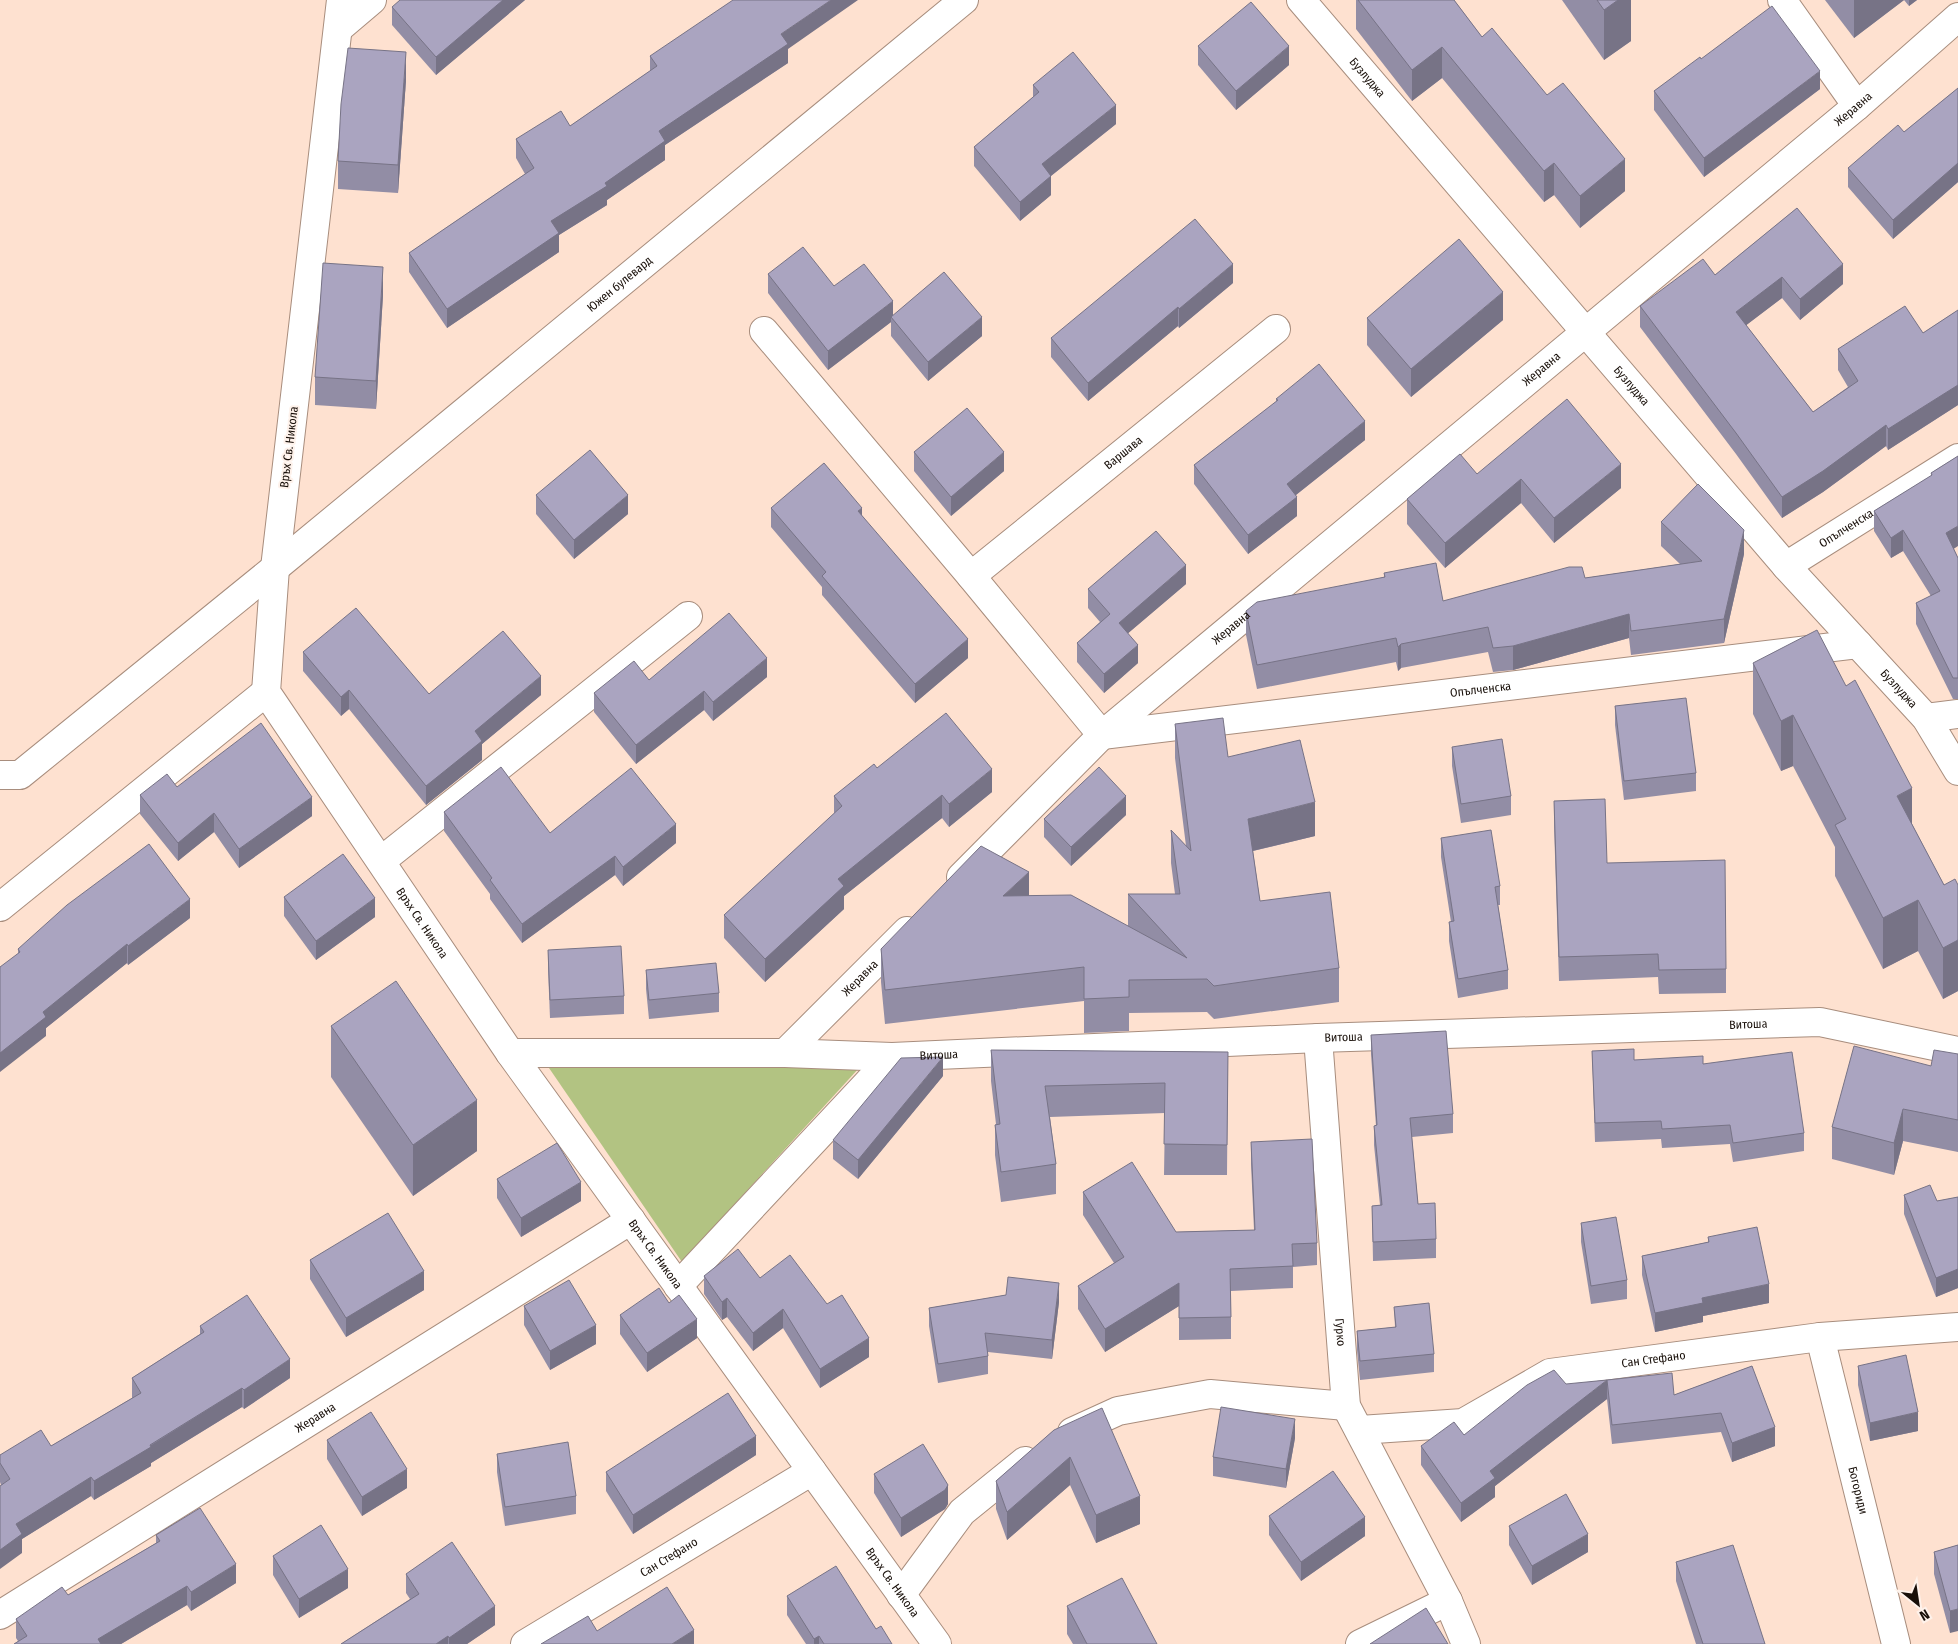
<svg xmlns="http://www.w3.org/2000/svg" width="1958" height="1644" font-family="'Fira Sans Condensed',sans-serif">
  <rect width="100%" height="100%" fill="#fee1d0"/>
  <polygon fill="#b2c382" points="549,1068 859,1068 682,1262"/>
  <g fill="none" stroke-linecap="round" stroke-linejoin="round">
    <defs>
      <g id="minor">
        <path id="s1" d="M341,0L275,568L266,692L510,1053L937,1644"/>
        <path id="s2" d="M1301,0L1786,566L1926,718L1958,771"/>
        <polyline points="1782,0 1857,106"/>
        <polyline points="339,28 372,0"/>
        <path id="s3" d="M764,331L971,576L1102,735L1858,644"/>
        <path id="s4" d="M1786,566L1958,458"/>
        <path id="s5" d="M971,576L1276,329"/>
        <polyline points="1926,718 1958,714"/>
        <path id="s6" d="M0,775H20L275,568L964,0"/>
        <polyline points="381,861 688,616"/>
        <path id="s7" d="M961,877L1102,735L1857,106L1958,17"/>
        <polyline points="0,907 266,692"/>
        <path id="s8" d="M1318,1038L1346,1406L1448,1601L1466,1644"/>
        <path id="s9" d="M510,1053H785L892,1057L1318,1038L1820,1022L1958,1051"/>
        <path id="s10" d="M785,1053L907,931"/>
        <polyline points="678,1286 892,1057"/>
        <path id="s11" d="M1820,1337L1896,1644"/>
        <path id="s12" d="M1360,1430L1463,1423L1550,1373L1820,1337L1958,1327"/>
        <polyline points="1072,1432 1118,1411 1210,1394 1346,1406"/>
        <polyline points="901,1595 962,1512 1025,1461"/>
        <path id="s13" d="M0,1615L631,1220"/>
        <path id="s14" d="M525,1644L812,1471"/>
        <polyline points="1360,1644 1448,1601"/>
      </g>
    </defs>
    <use href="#minor" stroke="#a88d7d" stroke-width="30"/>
    <use href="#minor" stroke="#fff" stroke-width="28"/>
  </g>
  <g fill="#928da5">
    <polygon points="525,0 436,75 392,25 392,7"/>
    <polygon points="1356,0 1454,0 1482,37 1625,191 1580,228 1554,195 1544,202 1442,78 1412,101 1356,29"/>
    <polygon points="1562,0 1631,0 1631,41 1604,60"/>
    <polygon points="1825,0 1904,0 1854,38"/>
    <polygon points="1904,0 1917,0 1909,6"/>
    <polygon points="1198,46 1289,65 1236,110 1198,65"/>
    <polygon points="788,49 788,63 665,145 665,160 607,200 607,205 559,235 559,252 447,328 409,272 409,253 525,174 516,158 516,139 570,126 650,71 650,56"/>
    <polygon points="1701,59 1820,89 1704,177 1654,110 1654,91"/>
    <polygon points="406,80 398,193 338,189 338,161"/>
    <polygon points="1033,85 1116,124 1051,176 1051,195 1020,221 974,166 974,147 1033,97"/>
    <polygon points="1958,88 1958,182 1893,239 1848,187 1848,168 1904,132"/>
    <polygon points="1797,208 1843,284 1800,320 1782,298 1746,325 1813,412 1848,387 1838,370 1838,349 1923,333 1958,310 1958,405 1888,450 1886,446 1823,492 1782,518 1736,454 1640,327 1640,306 1715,275"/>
    <polygon points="768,274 834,286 893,315 982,336 928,381 891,336 891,322 828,370 768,293"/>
    <polygon points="1233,283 1179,328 1178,326 1088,401 1051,357 1051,338"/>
    <polygon points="383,295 376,409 315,405 315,377"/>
    <polygon points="1367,318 1503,320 1411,397 1367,345"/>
    <polygon points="1276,399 1365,440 1296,495 1297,516 1248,554 1194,484 1194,465 1276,402"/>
    <polygon points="914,452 1004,471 951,516 914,471"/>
    <polygon points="1958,456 1954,549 1958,558 1958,699 1953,699 1916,624 1916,603 1931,596 1903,551 1891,558 1874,531 1874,511 1931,476 1931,473"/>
    <polygon points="1477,474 1621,488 1554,543 1521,503 1445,568 1407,524 1407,499"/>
    <polygon points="536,495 628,514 574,559 536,514"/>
    <polygon points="771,508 862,516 968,658 915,703 822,595 822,587 771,527"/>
    <polygon points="1661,522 1744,554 1724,643 1631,655 1629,638 1513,670 1493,672 1488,652 1401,668 1398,671 1396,662 1257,689 1246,635 1246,611 1384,577 1384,573 1443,601 1585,578 1680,564 1661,546"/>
    <polygon points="1186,584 1128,633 1138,663 1104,693 1077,662 1077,643 1100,622 1088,608 1088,589"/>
    <polygon points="303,652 429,694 541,695 482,744 482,760 426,805 349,709 341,716 303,671"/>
    <polygon points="1753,663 1912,824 1944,885 1958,885 1958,991 1943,999 1918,951 1883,969 1835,876 1835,847 1793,766 1781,771 1753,714"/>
    <polygon points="767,677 713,721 704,710 636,764 594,712 594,693 649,680"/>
    <polygon points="1615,706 1696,773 1696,791 1624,800 1615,725"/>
    <polygon points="1175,724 1228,757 1315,836 1253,851 1260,901 1339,968 1339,1002 1214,1019 1207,1012 1129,1013 1129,1031 1084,1033 1084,1001 885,1024 881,982 881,949 1029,896 1128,926 1128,894 1175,894 1171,863 1171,830 1186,846 1175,758"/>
    <polygon points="1452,747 1511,796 1511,815 1461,823 1452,766"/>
    <polygon points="877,768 992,792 949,827 942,818 844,896 844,909 765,982 724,938 724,915 834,814 834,796"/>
    <polygon points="177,787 312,816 239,868 214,832 178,861 140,814 140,795"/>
    <polygon points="1554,801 1607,863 1726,969 1726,993 1659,994 1658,977 1559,981 1554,825"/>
    <polygon points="444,812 550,833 676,843 623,886 615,875 522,943 490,899 490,894 444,831"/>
    <polygon points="1126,815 1071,866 1044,837 1044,819"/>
    <polygon points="1441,838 1500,886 1500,905 1498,905 1508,970 1508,989 1458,998 1449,941 1449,922 1451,922 1441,857"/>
    <polygon points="284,897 375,917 316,960 284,916"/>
    <polygon points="190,918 128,965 127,963 46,1028 46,1036 18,953 18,949"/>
    <polygon points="548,950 624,996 624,1014 550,1018 548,969"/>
    <polygon points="646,970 719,993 719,1012 649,1019 646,989"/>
    <polygon points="331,1026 477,1151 413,1196 331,1077"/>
    <polygon points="1371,1035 1453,1114 1453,1133 1412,1137 1418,1204 1436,1239 1436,1258 1373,1261 1372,1206 1380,1205 1374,1145 1374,1126 1376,1126 1371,1054"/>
    <polygon points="991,1050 1228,1052 1227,1175 1164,1175 1165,1113 1050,1117 1056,1164 1056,1194 1001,1202 995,1155 995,1125 996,1124 991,1081"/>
    <polygon points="1592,1051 1634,1060 1703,1064 1804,1133 1804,1151 1733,1162 1730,1144 1662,1148 1661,1139 1595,1142"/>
    <polygon points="1958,1054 1958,1152 1903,1141 1894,1175 1832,1159 1832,1127 1931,1066"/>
    <polygon points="943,1076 858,1179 833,1159 833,1140"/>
    <polygon points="1251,1142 1317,1243 1317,1265 1293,1267 1293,1288 1231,1291 1231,1339 1179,1340 1179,1306 1105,1352 1078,1309 1078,1286 1114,1263 1083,1215 1083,1192 1176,1232 1254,1230 1251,1164"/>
    <polygon points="497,1179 581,1201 521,1237 497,1198"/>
    <polygon points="1904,1195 1937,1201 1958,1197 1958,1288 1936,1297 1904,1214"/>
    <polygon points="1581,1223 1627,1280 1627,1299 1591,1304 1581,1242"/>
    <polygon points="1708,1237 1769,1303 1703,1316 1703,1322 1655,1332 1642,1275 1642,1256 1708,1242"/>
    <polygon points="310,1260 424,1290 346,1337 310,1279"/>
    <polygon points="704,1276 760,1278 827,1304 869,1357 820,1388 783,1328 753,1351 727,1317 722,1320 704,1294"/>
    <polygon points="1006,1295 1059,1302 1052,1359 988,1352 988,1374 938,1383 929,1326 929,1308"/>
    <polygon points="669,1303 697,1338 647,1372 620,1334 620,1315"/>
    <polygon points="524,1306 596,1344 550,1370 524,1325"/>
    <polygon points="1394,1307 1434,1354 1434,1372 1360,1380 1357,1350 1357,1331 1395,1327"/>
    <polygon points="200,1326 290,1378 244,1409 242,1407 151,1463 151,1466 94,1500 91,1496 22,1539 22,1553 1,1485 0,1482 0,1455 51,1446 132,1398 132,1378 200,1334"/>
    <polygon points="1752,1366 1775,1446 1732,1462 1721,1432 1612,1444 1607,1399 1607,1380 1674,1395"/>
    <polygon points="1858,1366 1918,1431 1870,1441 1858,1385"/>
    <polygon points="1566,1384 1607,1399 1495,1486 1495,1497 1461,1522 1421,1465 1421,1446 1464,1435"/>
    <polygon points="1054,1430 1140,1524 1096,1543 1070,1485 1007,1540 996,1509 996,1481"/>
    <polygon points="1295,1438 1286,1488 1213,1476 1213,1457"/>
    <polygon points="327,1440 407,1488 362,1516 327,1459"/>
    <polygon points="497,1454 576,1496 576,1514 505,1526 497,1472"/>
    <polygon points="756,1455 633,1534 606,1491 606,1472"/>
    <polygon points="874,1474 948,1504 945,1509 901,1537 874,1493"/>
    <polygon points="1269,1516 1365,1536 1301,1581 1269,1535"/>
    <polygon points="1509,1526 1588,1552 1532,1585 1509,1545"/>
    <polygon points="156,1535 236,1583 191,1611 187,1605 121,1644 14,1644 18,1641 16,1638 16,1619 68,1595 156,1543"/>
    <polygon points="1958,1545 1950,1633 1934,1574 1934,1552"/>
    <polygon points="273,1556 348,1588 299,1618 273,1575"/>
    <polygon points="1676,1562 1765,1644 1696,1644 1676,1581"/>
    <polygon points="406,1574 495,1625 467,1644 341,1644 410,1599 406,1593"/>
    <polygon points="787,1596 876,1629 892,1644 806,1644 787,1615"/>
    <polygon points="1067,1606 1157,1644 1073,1644 1067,1634"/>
  </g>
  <g fill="#777386">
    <polygon points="503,0 525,0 436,75 436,57"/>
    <polygon points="831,0 858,0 788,49 788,63 665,145 665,160 607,200 607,205 559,235 559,252 447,328 447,309 551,221 605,183 659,131 781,34"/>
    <polygon points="1618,0 1631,0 1631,41 1604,60 1604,10"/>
    <polygon points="1854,0 1904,0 1854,38"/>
    <polygon points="1909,0 1917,0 1909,6"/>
    <polygon points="1289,46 1289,65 1236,110 1236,91"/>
    <polygon points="1442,47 1442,78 1412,101 1412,70"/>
    <polygon points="406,52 406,80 398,193 398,165"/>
    <polygon points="1820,71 1820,89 1704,177 1704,158"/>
    <polygon points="1116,105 1116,124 1042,183 1042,164"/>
    <polygon points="1625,159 1625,191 1580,228 1580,196"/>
    <polygon points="1554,163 1554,195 1544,202 1544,171"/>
    <polygon points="1958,163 1958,182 1893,239 1893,220"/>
    <polygon points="1051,176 1051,195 1020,221 1020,202"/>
    <polygon points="1233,264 1233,283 1179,328 1179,309"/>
    <polygon points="1843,264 1843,284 1800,320 1800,299"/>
    <polygon points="383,267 383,295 376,409 376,381"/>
    <polygon points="1782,277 1782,298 1736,333 1736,312"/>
    <polygon points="1503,292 1503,320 1411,397 1411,369"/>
    <polygon points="893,301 893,320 891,317 891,322 828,370 828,351"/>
    <polygon points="1178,307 1178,326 1088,401 1088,383"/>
    <polygon points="982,317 982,336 928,381 928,362"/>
    <polygon points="1958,385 1958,405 1888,450 1888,429"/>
    <polygon points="1365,421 1365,440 1287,502 1287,484"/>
    <polygon points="1886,425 1886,446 1823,492 1782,518 1782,497"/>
    <polygon points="1004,452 1004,471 951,516 951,497"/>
    <polygon points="1621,464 1621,488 1554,543 1554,518"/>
    <polygon points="1521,479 1521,503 1445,568 1445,543"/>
    <polygon points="628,495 628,514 574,559 574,540"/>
    <polygon points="1297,497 1297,516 1248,554 1248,535"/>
    <polygon points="862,508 862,527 858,511"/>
    <polygon points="1958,526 1958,546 1946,554 1946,533"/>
    <polygon points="1744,530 1744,554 1724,643 1724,619"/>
    <polygon points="1903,530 1903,551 1891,558 1891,538"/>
    <polygon points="1186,565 1186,584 1119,641 1119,623"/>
    <polygon points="1629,614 1629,638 1513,670 1513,646"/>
    <polygon points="968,639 968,658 915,703 915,684"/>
    <polygon points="1401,644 1401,668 1398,671 1398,647"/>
    <polygon points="1138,645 1138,663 1104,693 1104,674"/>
    <polygon points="767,658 767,677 713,721 713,702"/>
    <polygon points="541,676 541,695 482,744 482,760 426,805 426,786 475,731"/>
    <polygon points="349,690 349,709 341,716 341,697"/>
    <polygon points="704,691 704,710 636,764 636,745"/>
    <polygon points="1793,715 1793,766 1781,771 1781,721"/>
    <polygon points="992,769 992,792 949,827 949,804"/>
    <polygon points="1912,788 1912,839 1897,796"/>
    <polygon points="942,795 942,818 844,896 844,909 765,982 765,959 838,879"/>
    <polygon points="1126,796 1126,815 1071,866 1071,847"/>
    <polygon points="312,797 312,816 239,868 239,849"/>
    <polygon points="1315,802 1315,836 1248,852 1248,819"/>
    <polygon points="214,813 214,832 178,861 178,843"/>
    <polygon points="676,824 676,843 623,886 623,867"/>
    <polygon points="615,856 615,875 522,943 522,924"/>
    <polygon points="1029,872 1029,906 1003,896"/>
    <polygon points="375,898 375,917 316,960 316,941"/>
    <polygon points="190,899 190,918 128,965 128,946"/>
    <polygon points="1918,900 1918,951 1883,969 1883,918"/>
    <polygon points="1958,940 1958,991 1943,999 1943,948"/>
    <polygon points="127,944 127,963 46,1028 46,1036 0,1072 0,1053 43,1012"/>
    <polygon points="943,1057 943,1076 858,1179 858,1160"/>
    <polygon points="477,1100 477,1151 413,1196 413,1145"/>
    <polygon points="1903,1109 1903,1141 1894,1175 1894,1143"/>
    <polygon points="581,1182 581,1201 521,1237 521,1218"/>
    <polygon points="1958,1256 1958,1288 1936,1297 1936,1278"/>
    <polygon points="424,1271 424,1290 346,1337 346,1318"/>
    <polygon points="1059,1283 1059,1302 1052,1359 1052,1340"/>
    <polygon points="1179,1283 1179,1306 1105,1352 1105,1329"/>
    <polygon points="1769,1284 1769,1303 1703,1316 1703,1322 1655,1332 1655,1313 1702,1298"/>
    <polygon points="727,1298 727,1317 722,1320 722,1302"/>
    <polygon points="783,1309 783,1328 753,1351 753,1333"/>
    <polygon points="697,1319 697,1338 647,1372 647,1353"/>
    <polygon points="596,1325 596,1344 550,1370 550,1351"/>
    <polygon points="869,1338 869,1357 820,1388 820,1369"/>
    <polygon points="290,1359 290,1378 244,1409 244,1390"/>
    <polygon points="1607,1380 1607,1399 1495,1486 1495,1497 1461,1522 1461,1503 1490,1471"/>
    <polygon points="242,1388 242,1407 151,1463 151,1466 94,1500 94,1481"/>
    <polygon points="1918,1412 1918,1431 1870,1441 1870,1423"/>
    <polygon points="1295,1419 1295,1438 1286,1488 1286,1469"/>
    <polygon points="1775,1427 1775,1446 1732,1462 1732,1443"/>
    <polygon points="756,1436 756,1455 633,1534 633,1515"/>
    <polygon points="1070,1457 1070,1485 1007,1540 1007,1512"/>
    <polygon points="407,1469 407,1488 362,1516 362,1497"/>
    <polygon points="91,1477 91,1496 22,1539 22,1553 0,1569 0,1550 16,1524"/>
    <polygon points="948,1485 948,1504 945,1509 901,1537 901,1518"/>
    <polygon points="1140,1496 1140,1524 1096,1543 1096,1515"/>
    <polygon points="1365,1517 1365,1536 1301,1581 1301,1562"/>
    <polygon points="1588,1534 1588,1552 1532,1585 1532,1566"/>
    <polygon points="236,1564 236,1583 191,1611 191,1592"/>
    <polygon points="348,1569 348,1588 299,1618 299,1599"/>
    <polygon points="187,1586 187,1605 121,1644 98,1644 98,1639"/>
    <polygon points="495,1606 495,1625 467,1644 449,1644 449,1638"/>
    <polygon points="1958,1609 1958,1631 1950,1633 1950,1611"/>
    <polygon points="694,1630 694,1644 672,1644"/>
    <polygon points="448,1636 448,1644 436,1644"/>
    <polygon points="819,1636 819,1644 814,1644 814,1639"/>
  </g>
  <g fill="#aaa4c0" stroke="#777386">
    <polygon points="400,0 503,0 436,57 392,7"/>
    <polygon points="733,0 831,0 781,34 788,44 659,131 665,141 605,183 607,186 551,221 559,233 447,309 409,253 534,168 516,139 561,111 570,126 657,66 650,56"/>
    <polygon points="1358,0 1454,0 1482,37 1492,28 1547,95 1563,83 1625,159 1580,196 1554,163 1544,171 1442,47 1412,70"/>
    <polygon points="1597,0 1618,0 1604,10"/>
    <polygon points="1251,2 1289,46 1236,91 1198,46"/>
    <polygon points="1772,6 1820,71 1704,158 1654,91 1700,57 1701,59"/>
    <polygon points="348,48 406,52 398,165 338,161 341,104"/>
    <polygon points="1073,52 1116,105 1042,164 1051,176 1020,202 974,147 1039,92 1033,85"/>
    <polygon points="1958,88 1958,163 1893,220 1848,168 1898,125 1904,132"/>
    <polygon points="1797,208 1843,264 1800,299 1782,277 1736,312 1813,412 1858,381 1838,349 1905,306 1923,333 1958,310 1958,385 1888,429 1886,425 1823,471 1782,497 1736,433 1640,306 1703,259 1715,275"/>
    <polygon points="1195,219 1233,264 1179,309 1178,307 1088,383 1051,338"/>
    <polygon points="1459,239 1503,292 1411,369 1367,318"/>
    <polygon points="803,247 834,286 864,264 893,301 828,351 768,274"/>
    <polygon points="323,263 383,267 376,381 315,377"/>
    <polygon points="944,272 982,317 928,362 891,317"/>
    <polygon points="1319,364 1365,421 1287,484 1297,497 1248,535 1194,465 1278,400 1276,399"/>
    <polygon points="1567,399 1621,464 1554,518 1521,479 1445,543 1407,499 1460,454 1477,474"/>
    <polygon points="967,408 1004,452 951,497 914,452"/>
    <polygon points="590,450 628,495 574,540 536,495"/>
    <polygon points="1958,456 1958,526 1946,533 1958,558 1958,678 1953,678 1916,603 1940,591 1903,530 1891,538 1874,511 1932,475 1931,473"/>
    <polygon points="824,463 862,508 858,511 968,639 915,684 822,576 826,572 771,508"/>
    <polygon points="1698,484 1744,530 1724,619 1631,631 1629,614 1513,646 1493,648 1488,627 1401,644 1398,647 1396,638 1257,665 1246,611 1257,602 1385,577 1384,573 1436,563 1443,601 1569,567 1582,567 1585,578 1702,561 1661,522"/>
    <polygon points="1156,531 1186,565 1119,623 1138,645 1104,674 1077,643 1110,614 1088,589"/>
    <polygon points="356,608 429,694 503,631 541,676 475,731 482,741 426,786 349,690 341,697 303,652"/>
    <polygon points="729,613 767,658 713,702 704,691 636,745 594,693 634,661 649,680"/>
    <polygon points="1817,630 1846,686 1855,680 1912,788 1897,796 1944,885 1955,879 1958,885 1958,940 1943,948 1918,900 1883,918 1835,825 1846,819 1793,715 1781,721 1753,663"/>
    <polygon points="1686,698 1696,773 1624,781 1615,706"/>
    <polygon points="946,713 992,769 949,804 942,795 838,879 844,886 765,959 724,915 842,806 834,796 874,764 877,768"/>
    <polygon points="1223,718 1228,757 1300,740 1315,802 1248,819 1260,901 1330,892 1339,968 1214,986 1207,979 1129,980 1129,997 1084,999 1084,967 885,990 881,949 981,846 1029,872 1003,896 1071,895 1187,958 1128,894 1180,894 1171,830 1191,851 1175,724"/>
    <polygon points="261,723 312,797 239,849 214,813 178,843 140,795 167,774 177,787"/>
    <polygon points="1502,739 1511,796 1461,804 1452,747"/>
    <polygon points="501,767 550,833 631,768 676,824 623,867 615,856 522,924 490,880 492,878 444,812"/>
    <polygon points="1099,767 1126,796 1071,847 1044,819"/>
    <polygon points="1605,799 1607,863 1725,860 1726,969 1659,970 1658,954 1559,957 1554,801"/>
    <polygon points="1491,830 1500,886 1495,887 1508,970 1458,979 1449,922 1454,921 1441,838"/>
    <polygon points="149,844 190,899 128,946 127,944 43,1012 46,1017 0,1053 0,967 20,952 18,949 67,905"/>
    <polygon points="343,854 375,898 316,941 284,897"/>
    <polygon points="621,946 624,996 550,1000 548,950"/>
    <polygon points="716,963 719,993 649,1000 646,970"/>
    <polygon points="396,981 477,1100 413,1145 331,1026"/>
    <polygon points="1446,1031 1453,1114 1410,1118 1418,1204 1435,1203 1436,1239 1373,1242 1372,1206 1382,1205 1374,1126 1377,1125 1371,1035"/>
    <polygon points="1854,1046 1931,1066 1934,1050 1958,1054 1958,1120 1903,1109 1894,1143 1832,1127"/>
    <polygon points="1634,1049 1634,1060 1703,1056 1703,1064 1792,1052 1804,1133 1733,1143 1730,1125 1662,1129 1661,1121 1595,1123 1592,1051"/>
    <polygon points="991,1050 1228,1052 1227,1145 1164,1144 1165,1083 1045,1086 1056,1164 1001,1172 995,1125 1000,1124"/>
    <polygon points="943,1057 858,1160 833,1140 901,1058"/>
    <polygon points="1312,1139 1317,1243 1292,1244 1293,1266 1230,1269 1231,1317 1179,1318 1179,1283 1105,1329 1078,1286 1124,1257 1083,1192 1132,1162 1176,1232 1255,1230 1251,1142"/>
    <polygon points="557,1143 581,1182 521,1218 497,1179"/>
    <polygon points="1930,1185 1937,1201 1958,1197 1958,1269 1936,1278 1904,1195"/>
    <polygon points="388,1213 424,1271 346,1318 310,1260"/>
    <polygon points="1616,1217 1627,1280 1591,1286 1581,1223"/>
    <polygon points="1757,1227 1769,1284 1702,1298 1703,1303 1655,1313 1642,1256 1709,1242 1708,1237"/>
    <polygon points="738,1249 760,1278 790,1255 827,1304 842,1295 869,1338 820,1369 783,1309 753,1333 727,1298 722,1302 704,1276"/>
    <polygon points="1008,1277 1059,1283 1052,1340 985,1333 988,1356 938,1364 929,1308 1006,1295"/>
    <polygon points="569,1280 596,1325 550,1351 524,1306"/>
    <polygon points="659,1288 669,1303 679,1295 697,1319 647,1353 620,1315"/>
    <polygon points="247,1295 290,1359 244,1390 242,1388 150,1445 151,1447 94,1481 91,1477 16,1524 22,1534 0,1550 0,1486 10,1479 0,1463 0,1455 41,1430 51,1446 141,1393 132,1378 204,1332 200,1326"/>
    <polygon points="1429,1303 1434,1354 1360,1361 1357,1331 1396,1327 1394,1307"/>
    <polygon points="1906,1355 1918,1412 1870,1423 1858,1366"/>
    <polygon points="1752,1366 1775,1427 1732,1443 1721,1413 1612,1425 1607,1380 1672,1373 1674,1395"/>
    <polygon points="1554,1370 1566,1384 1607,1380 1490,1471 1495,1478 1461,1503 1421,1446 1454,1422 1464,1435 1527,1385"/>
    <polygon points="728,1393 756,1436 633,1515 606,1472"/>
    <polygon points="1221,1407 1295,1419 1286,1469 1213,1457"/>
    <polygon points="1102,1408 1140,1496 1096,1515 1070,1457 1007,1512 996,1481 1054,1430"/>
    <polygon points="371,1412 407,1469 362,1497 327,1440"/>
    <polygon points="568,1442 576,1496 505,1507 497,1454"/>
    <polygon points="923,1444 948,1485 945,1490 901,1518 874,1474"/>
    <polygon points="1333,1471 1365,1517 1301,1562 1269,1516"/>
    <polygon points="1566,1494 1588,1534 1532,1566 1509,1526"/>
    <polygon points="200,1508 236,1564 191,1592 187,1586 98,1639 101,1644 14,1644 27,1636 16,1619 62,1587 68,1595 160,1541 156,1535"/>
    <polygon points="321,1525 348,1569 299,1599 273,1556"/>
    <polygon points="452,1542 495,1606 449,1638 448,1636 436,1644 341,1644 419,1594 406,1574"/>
    <polygon points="1733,1545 1765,1644 1703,1644 1676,1562"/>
    <polygon points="1958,1545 1958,1609 1950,1611 1934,1552"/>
    <polygon points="836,1566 876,1629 881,1626 892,1644 824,1644 819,1636 814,1639 787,1596"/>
    <polygon points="1122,1578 1157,1644 1087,1644 1067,1606"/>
    <polygon points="667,1587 694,1630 672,1644 541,1644 588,1616 597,1631"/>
    <polygon points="1426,1608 1448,1644 1370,1644"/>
  </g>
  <g text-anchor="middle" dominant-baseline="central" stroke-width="4" stroke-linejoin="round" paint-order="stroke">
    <g font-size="12" fill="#180f09" stroke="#fef2eb">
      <text stroke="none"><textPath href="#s2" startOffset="102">Бузлуджа</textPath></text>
      <text stroke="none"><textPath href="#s7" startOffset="1178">Жеравна</textPath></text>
      <text stroke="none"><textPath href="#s6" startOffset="795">Южен булевард</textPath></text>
      <text stroke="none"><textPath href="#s7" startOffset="772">Жеравна</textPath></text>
      <text stroke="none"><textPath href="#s2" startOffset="508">Бузлуджа</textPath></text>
      <text transform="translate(289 447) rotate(-83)">Връх Св. Никола</text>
      <text stroke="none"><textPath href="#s5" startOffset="196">Варшава</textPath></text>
      <text stroke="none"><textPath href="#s4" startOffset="71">Опълченска</textPath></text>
      <text stroke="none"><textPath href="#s7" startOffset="368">Жеравна</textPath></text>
      <text stroke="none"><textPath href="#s2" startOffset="912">Бузлуджа</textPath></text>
      <text stroke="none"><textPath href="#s3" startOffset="908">Опълченска</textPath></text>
      <text stroke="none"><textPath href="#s1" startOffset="975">Връх Св. Никола</textPath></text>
      <text stroke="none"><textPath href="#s10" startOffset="106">Жеравна</textPath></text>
      <text stroke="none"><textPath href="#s9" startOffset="1239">Витоша</textPath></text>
      <text stroke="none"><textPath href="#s9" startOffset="834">Витоша</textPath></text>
      <text stroke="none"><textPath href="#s9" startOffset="429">Витоша</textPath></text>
      <text stroke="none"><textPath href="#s1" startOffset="1380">Връх Св. Никола</textPath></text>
      <text stroke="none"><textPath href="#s8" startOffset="295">Гурко</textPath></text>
      <text stroke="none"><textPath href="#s12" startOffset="308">Сан Стефано</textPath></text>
      <text stroke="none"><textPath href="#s13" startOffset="372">Жеравна</textPath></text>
      <text stroke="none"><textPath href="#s11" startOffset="158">Богориди</textPath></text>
      <text stroke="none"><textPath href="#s14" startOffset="168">Сан Стефано</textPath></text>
      <text stroke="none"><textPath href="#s1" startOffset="1785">Връх Св. Никола</textPath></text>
    </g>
  </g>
  <g transform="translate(1918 1604) rotate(150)" stroke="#fef2eb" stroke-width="4" paint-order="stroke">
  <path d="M0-4L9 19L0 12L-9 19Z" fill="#180f09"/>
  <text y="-8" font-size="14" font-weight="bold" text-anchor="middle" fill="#180f09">N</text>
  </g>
</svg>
